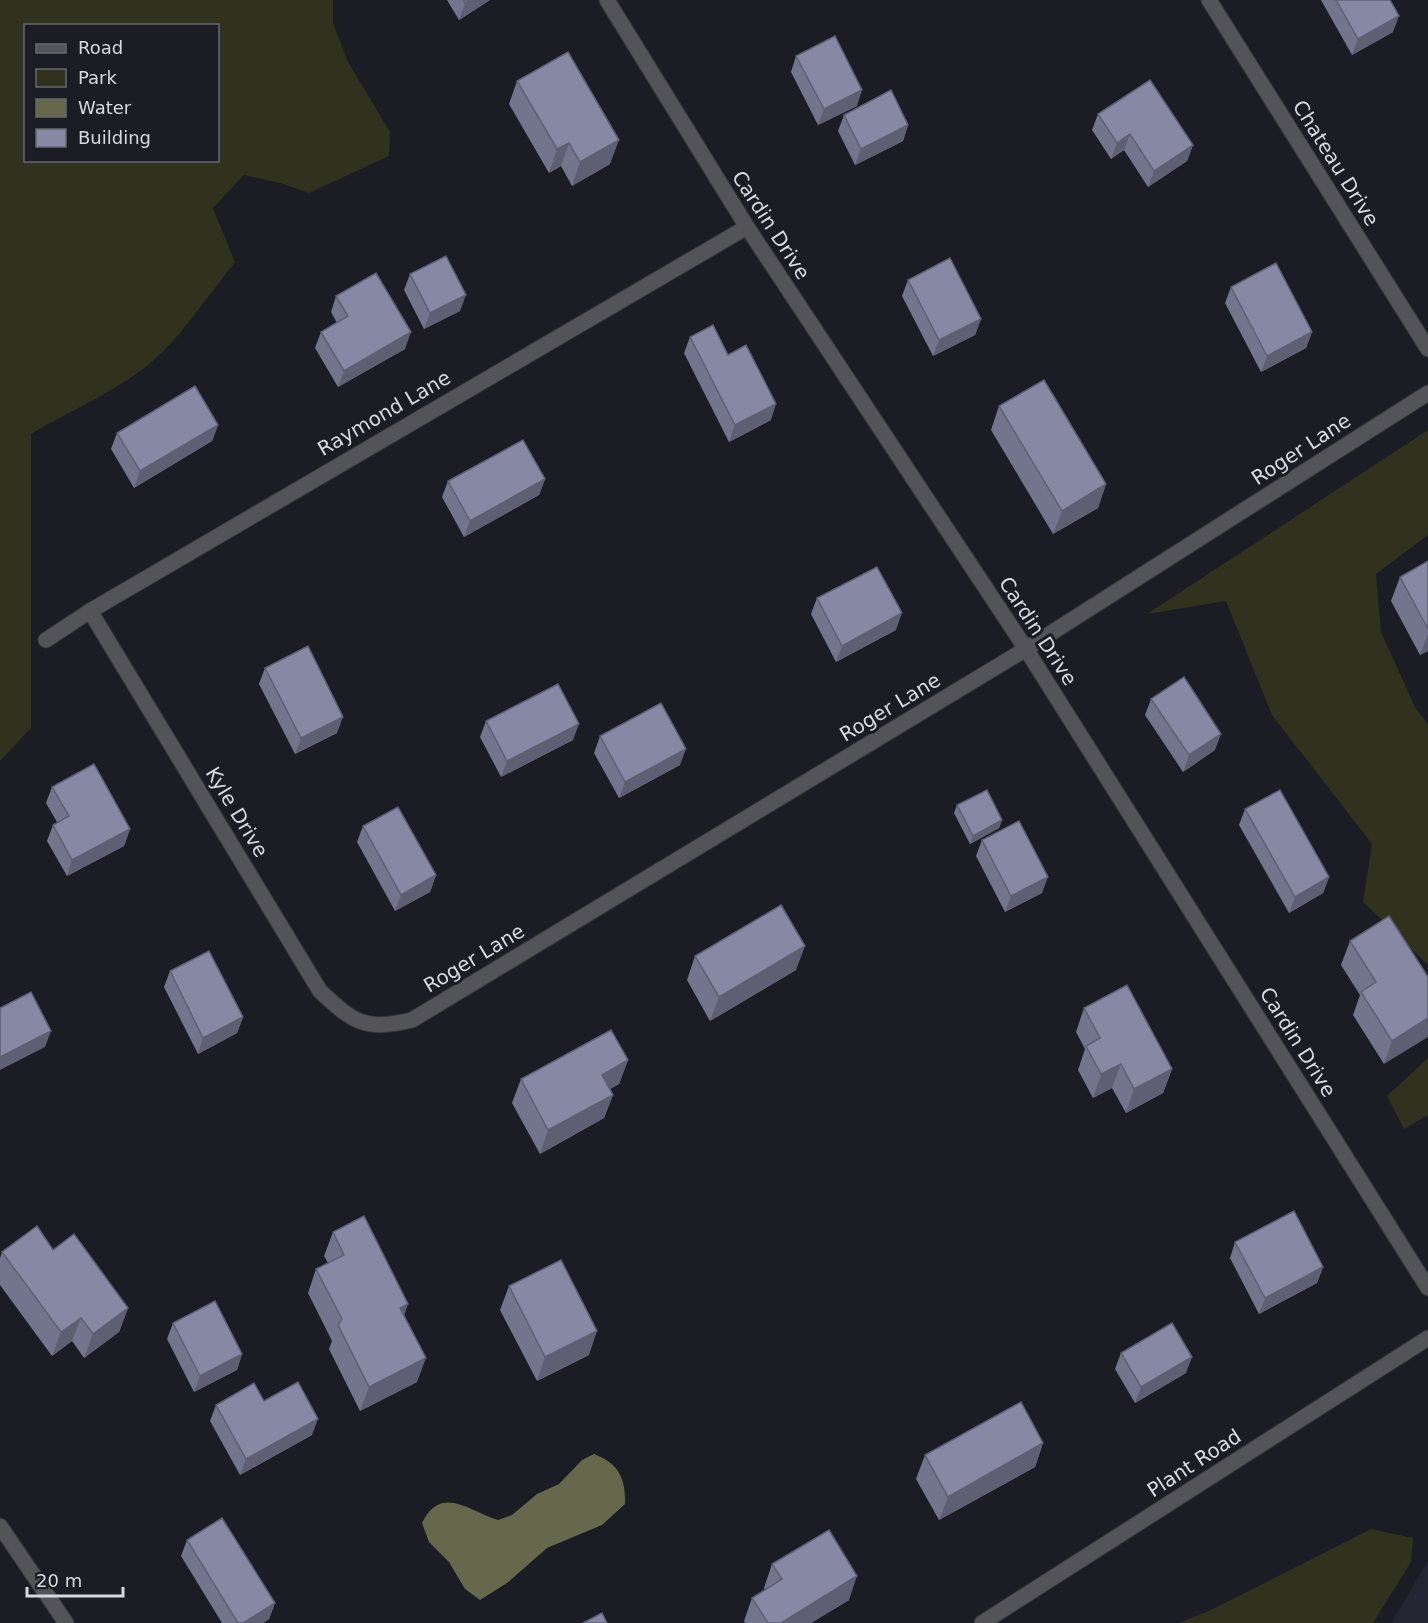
<svg xmlns="http://www.w3.org/2000/svg" width="1428" height="1623" font-family="'DejaVu Sans',sans-serif">
  <rect width="100%" height="100%" fill="#1b1c24"/>
  <polygon fill="#242432" points="1428,1561 1428,1623 1391,1623"/>
  <g fill="#30321e" fill-rule="evenodd">
    <path d="M0,0H333V23L348,62L390,132L389,156L309,193L280,183L244,175L213,208L235,262C210,293 186,330 157,357C126,387 69,411 31,434V728L0,761ZM26,26H218V160H26Z"/>
    <polygon points="1428,430 1428,535 1376,574 1381,632 1415,707 1428,724 1428,965 1363,902 1372,844 1272,715 1226,601 1147,614"/>
    <polygon points="1428,1058 1428,1115 1404,1129 1387,1096"/>
    <polygon points="1371,1529 1413,1538 1411,1562 1373,1623 1179,1623 1213,1609"/>
  </g>
  <path fill="#65684b" d="M594,1454C618,1463 626,1478 625,1504L602,1525L547,1548L507,1583L480,1600L465,1589L449,1562L429,1542L422,1523C441,1484 469,1511 498,1520L512,1515L537,1494L559,1484L582,1460Z"/>
  <g fill="none" stroke-linecap="round" stroke-linejoin="round">
    <defs>
      <g id="minor">
        <polyline points="607,0 747,227 1026,649 1428,1288"/>
        <polyline points="1209,0 1428,349"/>
        <path d="M90,611L320,991C354,1023 365,1031 412,1020L1026,649L1428,393"/>
        <polyline points="46,640 90,611 747,227"/>
        <polyline points="0,1526 66,1623"/>
        <polyline points="982,1623 1428,1338"/>
      </g>
    </defs>
    <use href="#minor" stroke="#36363e" stroke-width="17"/>
    <use href="#minor" stroke="#535358" stroke-width="15"/>
  </g>
  <g fill="#73758d">
    <polygon points="447,0 490,0 459,20"/>
    <polygon points="1321,0 1390,0 1393,32 1352,55"/>
    <polygon points="796,56 857,106 818,125 791,72"/>
    <polygon points="517,81 610,164 572,186 561,166 549,173 509,104"/>
    <polygon points="1098,114 1193,145 1187,161 1148,187 1124,150 1111,159 1092,130"/>
    <polygon points="844,115 908,125 903,141 855,165 838,131"/>
    <polygon points="410,274 460,311 424,329 404,290"/>
    <polygon points="908,280 981,319 975,335 933,356 902,296"/>
    <polygon points="1231,287 1312,332 1306,348 1261,372 1225,303"/>
    <polygon points="336,296 405,349 338,387 315,348 321,332 337,323 331,312"/>
    <polygon points="690,337 771,420 729,442 684,353"/>
    <polygon points="999,406 1106,484 1098,508 1053,534 991,430"/>
    <polygon points="218,425 212,441 134,488 111,449 117,433"/>
    <polygon points="545,479 539,495 464,537 442,497 448,481"/>
    <polygon points="1428,561 1428,651 1420,655 1391,601 1400,577"/>
    <polygon points="817,598 896,630 836,662 811,614"/>
    <polygon points="265,668 337,733 295,754 259,684"/>
    <polygon points="1151,699 1215,750 1183,772 1145,715"/>
    <polygon points="486,721 573,740 501,777 480,737"/>
    <polygon points="600,736 680,765 619,798 594,753"/>
    <polygon points="52,787 130,829 124,846 67,876 47,841 53,825 57,822 46,803"/>
    <polygon points="957,805 1002,820 999,828 970,844 954,813"/>
    <polygon points="1245,809 1329,877 1323,893 1289,913 1239,825"/>
    <polygon points="363,826 436,875 430,892 395,911 357,842"/>
    <polygon points="982,840 1042,893 1005,912 976,856"/>
    <polygon points="1350,941 1428,977 1384,1064 1353,1015 1360,995 1341,965"/>
    <polygon points="695,956 796,970 710,1021 687,980"/>
    <polygon points="170,971 243,1017 237,1033 198,1054 164,987"/>
    <polygon points="1084,1008 1172,1069 1163,1093 1126,1113 1112,1088 1093,1098 1078,1070 1085,1049 1076,1032"/>
    <polygon points="628,1060 619,1084 610,1089 613,1095 604,1118 540,1154 512,1103 521,1079"/>
    <polygon points="333,1232 404,1315 417,1382 360,1411 329,1349 332,1341 308,1293 316,1269 328,1263 324,1256"/>
    <polygon points="1235,1242 1323,1267 1317,1283 1259,1314 1230,1258"/>
    <polygon points="53,1250 128,1308 119,1332 84,1358 72,1341 52,1356 0,1285 0,1258 2,1252"/>
    <polygon points="509,1286 589,1355 537,1381 500,1310"/>
    <polygon points="173,1323 242,1354 237,1370 194,1392 167,1339"/>
    <polygon points="1121,1353 1186,1373 1135,1403 1115,1369"/>
    <polygon points="264,1401 312,1435 240,1475 210,1421 216,1405"/>
    <polygon points="1043,1443 1035,1467 939,1520 916,1479 925,1455"/>
    <polygon points="187,1540 275,1603 269,1619 263,1623 222,1623 181,1556"/>
    <polygon points="772,1564 849,1600 811,1623 745,1623 744,1621 752,1598 765,1590 764,1588"/>
  </g>
  <g fill="#5e5f73">
    <polygon points="470,0 490,0 459,20 465,3"/>
    <polygon points="1399,16 1393,32 1352,55 1358,39"/>
    <polygon points="862,90 857,106 818,125 824,109"/>
    <polygon points="908,125 903,141 855,165 861,149"/>
    <polygon points="1130,134 1124,150 1111,159 1117,143"/>
    <polygon points="619,140 610,164 572,186 580,162"/>
    <polygon points="569,143 561,166 549,173 557,149"/>
    <polygon points="1193,145 1187,161 1148,187 1154,171"/>
    <polygon points="466,295 460,311 424,329 430,313"/>
    <polygon points="981,319 975,335 933,356 939,340"/>
    <polygon points="411,332 405,349 338,387 344,371"/>
    <polygon points="1312,332 1306,348 1261,372 1267,356"/>
    <polygon points="776,404 771,420 729,442 735,425"/>
    <polygon points="218,425 212,441 134,488 140,471"/>
    <polygon points="545,479 539,495 464,537 470,521"/>
    <polygon points="1106,484 1098,508 1053,534 1062,511"/>
    <polygon points="902,613 896,630 836,662 842,646"/>
    <polygon points="1428,634 1428,651 1420,655"/>
    <polygon points="343,717 337,733 295,754 301,738"/>
    <polygon points="579,724 573,740 501,777 507,761"/>
    <polygon points="1221,734 1215,750 1183,772 1189,755"/>
    <polygon points="686,749 680,765 619,798 625,782"/>
    <polygon points="1002,820 999,828 970,844 973,836"/>
    <polygon points="130,829 124,846 67,876 72,860"/>
    <polygon points="436,875 430,892 395,911 401,895"/>
    <polygon points="1048,877 1042,893 1005,912 1011,896"/>
    <polygon points="1329,877 1323,893 1289,913 1295,897"/>
    <polygon points="805,946 796,970 710,1021 719,997"/>
    <polygon points="243,1017 237,1033 198,1054 203,1038"/>
    <polygon points="1428,1018 1428,1037 1384,1064 1392,1041"/>
    <polygon points="51,1031 45,1047 0,1070 0,1057"/>
    <polygon points="628,1060 619,1084 593,1099 602,1075"/>
    <polygon points="1121,1064 1112,1088 1093,1098 1101,1074"/>
    <polygon points="1172,1069 1163,1093 1126,1113 1134,1089"/>
    <polygon points="613,1095 604,1118 540,1154 548,1130"/>
    <polygon points="1323,1267 1317,1283 1259,1314 1265,1298"/>
    <polygon points="408,1304 400,1328 400,1308"/>
    <polygon points="128,1308 119,1332 84,1358 93,1334"/>
    <polygon points="81,1318 72,1341 52,1356 61,1332"/>
    <polygon points="597,1331 589,1355 537,1381 545,1357"/>
    <polygon points="242,1354 237,1370 194,1392 200,1376"/>
    <polygon points="1192,1357 1186,1373 1135,1403 1141,1387"/>
    <polygon points="426,1358 417,1382 360,1411 369,1387"/>
    <polygon points="318,1419 312,1435 240,1475 246,1459"/>
    <polygon points="1043,1443 1035,1467 939,1520 948,1497"/>
    <polygon points="857,1576 849,1600 811,1623 781,1623"/>
    <polygon points="275,1603 269,1619 263,1623 243,1623"/>
  </g>
  <g fill="#8688a4" stroke="#5e5f73" stroke-width="1.5">
    <polygon points="463,0 470,0 465,3"/>
    <polygon points="1336,0 1390,0 1399,16 1358,39"/>
    <polygon points="835,36 862,90 824,109 796,56"/>
    <polygon points="568,52 619,140 580,162 569,143 557,149 517,81"/>
    <polygon points="1150,80 1193,145 1154,171 1130,134 1117,143 1098,114"/>
    <polygon points="891,90 908,125 861,149 844,115"/>
    <polygon points="446,256 466,295 430,313 410,274"/>
    <polygon points="950,258 981,319 939,340 908,280"/>
    <polygon points="1276,263 1312,332 1267,356 1231,287"/>
    <polygon points="376,273 411,332 344,371 321,332 348,316 336,296"/>
    <polygon points="713,325 728,355 746,345 776,404 735,425 690,337"/>
    <polygon points="1044,380 1106,484 1062,511 999,406"/>
    <polygon points="195,386 218,425 140,471 117,433"/>
    <polygon points="523,440 545,479 470,521 448,481"/>
    <polygon points="1428,561 1428,629 1400,577"/>
    <polygon points="877,567 902,613 842,646 817,598"/>
    <polygon points="308,646 343,717 301,738 265,668"/>
    <polygon points="1184,677 1221,734 1189,755 1151,699"/>
    <polygon points="558,684 579,724 507,761 486,721"/>
    <polygon points="661,703 686,749 625,782 600,736"/>
    <polygon points="94,764 130,829 72,860 53,825 69,816 52,787"/>
    <polygon points="987,790 1002,820 973,836 957,805"/>
    <polygon points="1280,790 1329,877 1295,897 1245,809"/>
    <polygon points="398,807 436,875 401,895 363,826"/>
    <polygon points="1019,821 1048,877 1011,896 982,840"/>
    <polygon points="781,905 805,946 719,997 695,956"/>
    <polygon points="1389,916 1428,977 1428,1018 1392,1041 1361,992 1376,982 1350,941"/>
    <polygon points="209,951 243,1017 203,1038 170,971"/>
    <polygon points="1127,985 1172,1069 1134,1089 1121,1064 1101,1074 1086,1046 1100,1038 1084,1008"/>
    <polygon points="31,992 51,1031 0,1057 0,1008"/>
    <polygon points="611,1030 628,1060 602,1075 613,1095 548,1130 521,1079"/>
    <polygon points="1294,1211 1323,1267 1265,1298 1235,1242"/>
    <polygon points="364,1216 408,1304 400,1308 426,1358 369,1387 338,1325 342,1319 316,1269 344,1255 333,1232"/>
    <polygon points="37,1226 53,1250 74,1234 128,1308 93,1334 81,1318 61,1332 2,1252"/>
    <polygon points="561,1260 597,1331 545,1357 509,1286"/>
    <polygon points="215,1301 242,1354 200,1376 173,1323"/>
    <polygon points="1172,1323 1192,1357 1141,1387 1121,1353"/>
    <polygon points="298,1382 318,1419 246,1459 216,1405 254,1383 264,1401"/>
    <polygon points="1021,1402 1043,1443 948,1497 925,1455"/>
    <polygon points="222,1518 275,1603 243,1623 238,1623 187,1540"/>
    <polygon points="829,1530 857,1576 781,1623 768,1623 752,1598 782,1579 772,1564"/>
    <polygon points="602,1613 607,1623 583,1623"/>
  </g>
  <g text-anchor="middle" dominant-baseline="central" stroke-width="6" stroke-linejoin="round" paint-order="stroke">
    <g font-size="20" fill="#d9d9df" stroke="#1b1c24">
      <text transform="translate(1336 163) rotate(58)">Chateau Drive</text>
      <text transform="translate(771 225) rotate(57)">Cardin Drive</text>
      <text transform="translate(384 413) rotate(-30)">Raymond Lane</text>
      <text transform="translate(1301 449) rotate(-33)">Roger Lane</text>
      <text transform="translate(1038 631) rotate(57)">Cardin Drive</text>
      <text transform="translate(890 707) rotate(-31)">Roger Lane</text>
      <text transform="translate(237 812) rotate(59)">Kyle Drive</text>
      <text transform="translate(474 958) rotate(-31)">Roger Lane</text>
      <text transform="translate(1298 1042) rotate(58)">Cardin Drive</text>
      <text transform="translate(1194 1463) rotate(-33)">Plant Road</text>
    </g>
  </g>
  <rect x="24" y="24" width="195" height="138" fill="#1b1c24" stroke="#67686f" stroke-width="1.5"/>
  <rect x="36" y="44" width="30" height="9" fill="#535358" stroke="#67686f" stroke-width="1.5"/>
  <text x="78" y="54" font-size="18" fill="#d9d9df">Road</text>
  <rect x="36" y="69" width="30" height="18" fill="#30321e" stroke="#67686f" stroke-width="1.5"/>
  <text x="78" y="84" font-size="18" fill="#d9d9df">Park</text>
  <rect x="36" y="99" width="30" height="18" fill="#65684b" stroke="#67686f" stroke-width="1.5"/>
  <text x="78" y="114" font-size="18" fill="#d9d9df">Water</text>
  <rect x="36" y="129" width="30" height="18" fill="#8688a4" stroke="#67686f" stroke-width="1.5"/>
  <text x="78" y="144" font-size="18" fill="#d9d9df">Building</text>
  <path d="M27 1587v9h96v-9" fill="none" stroke="#d9d9df" stroke-width="3"/>
  <text x="36" y="1587" font-size="18" fill="#d9d9df" stroke="#1b1c24" stroke-width="4.5" paint-order="stroke">20 m</text>
</svg>
